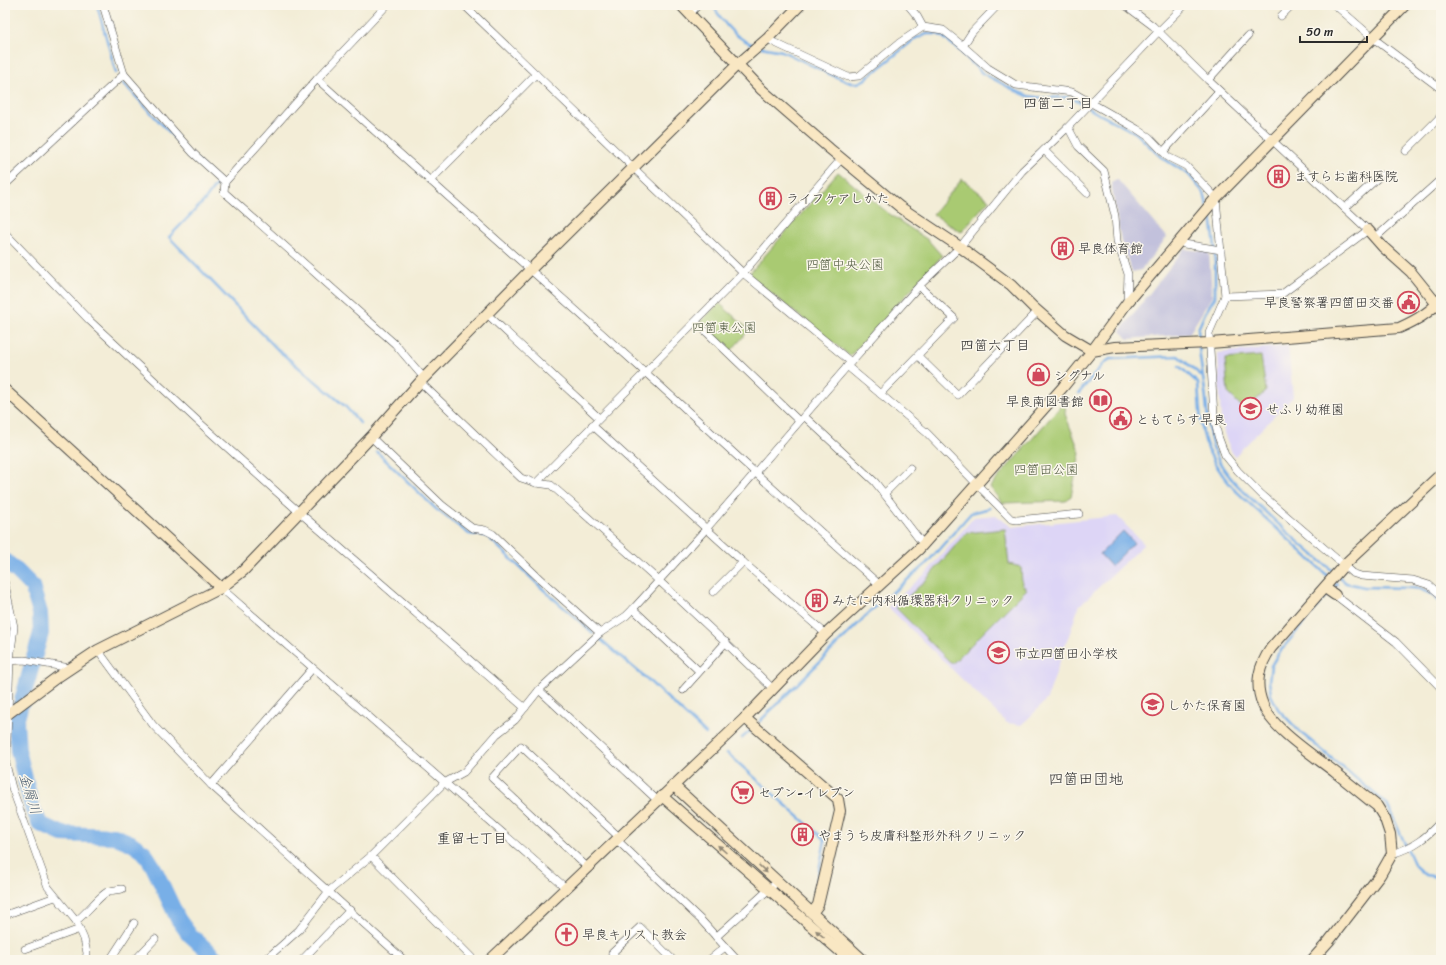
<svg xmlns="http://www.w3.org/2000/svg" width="1446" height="965" font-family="Sriracha,'Klee One',sans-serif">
  <rect width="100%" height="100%" fill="#fbf7ec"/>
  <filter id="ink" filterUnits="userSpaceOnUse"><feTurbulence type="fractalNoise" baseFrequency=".025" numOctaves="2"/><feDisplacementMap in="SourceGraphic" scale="8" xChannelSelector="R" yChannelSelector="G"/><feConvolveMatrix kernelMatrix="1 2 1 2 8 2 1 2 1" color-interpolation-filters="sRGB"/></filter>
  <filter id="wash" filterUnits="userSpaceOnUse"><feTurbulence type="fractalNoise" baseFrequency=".012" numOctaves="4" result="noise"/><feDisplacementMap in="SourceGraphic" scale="16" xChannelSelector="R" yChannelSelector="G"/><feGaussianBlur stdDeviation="0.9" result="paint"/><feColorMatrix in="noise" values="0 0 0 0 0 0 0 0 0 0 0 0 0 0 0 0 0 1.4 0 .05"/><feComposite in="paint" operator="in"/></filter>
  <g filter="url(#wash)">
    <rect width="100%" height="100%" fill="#f3edd7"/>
    <g fill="#ddd5f6">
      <polygon points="1288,346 1293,397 1234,457 1226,439 1221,421 1218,353"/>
      <polygon points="996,515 1012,527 1117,516 1144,544 1079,606 1047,699 1032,715 1021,725 1007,723 888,607 927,572 974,517"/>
    </g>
    <g fill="#c2c1dc">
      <polygon points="1117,179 1167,237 1141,270 1132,272 1121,241 1111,183"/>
      <polygon points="1184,249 1209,252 1212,296 1189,334 1128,339 1120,331"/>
    </g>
    <g fill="#a9ca72" stroke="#6a7a4e">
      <polygon points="838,172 888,213 928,240 942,256 850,356 748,275"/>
      <polygon points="962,179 989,200 961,232 933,214"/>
      <polygon points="719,303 749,330 730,352 699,323"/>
      <polygon points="1261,356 1266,391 1245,410 1228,393 1225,359"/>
      <polygon points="1066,400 1065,414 1080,453 1071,496 1066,501 1002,503 990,487"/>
      <polygon points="1005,529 1009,564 1021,567 1022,585 1027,589 952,664 896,608 927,579 966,533"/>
    </g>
    <polygon fill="#78afe7" stroke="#526d89" points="1123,531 1134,543 1111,566 1100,554"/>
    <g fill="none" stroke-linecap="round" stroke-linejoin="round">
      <g stroke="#78afe7" stroke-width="2.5">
        <polyline points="97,5 116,73"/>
        <path d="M713,5C722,22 735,39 755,45"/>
        <polyline points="761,47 782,51 827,73 851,83 858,83 864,80 916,38 927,34 937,34 943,37 959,50 982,73 1014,90 1028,96 1043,98 1065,97 1076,100 1095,112 1136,133 1161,157 1188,174 1204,193 1207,205"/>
        <polyline points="123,83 183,147"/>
        <polyline points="194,158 218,182 205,200 169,237 278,350 345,406 360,423"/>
        <polyline points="1199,342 1198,329 1205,313 1215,297 1215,247 1212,223 1209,212"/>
        <path d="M1199,347C1200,362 1203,376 1205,392C1208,413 1207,435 1216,455C1224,474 1241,489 1256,503C1281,527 1307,550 1334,572"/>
        <path d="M1179,366L1198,383C1201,430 1201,452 1234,489L1329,577"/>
        <polyline points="1079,393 1103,364 1110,359 1178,356 1202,376"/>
        <polyline points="377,452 436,509 469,534 487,536 545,591 593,633"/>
        <polyline points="1337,575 1346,583 1364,587 1410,588 1420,589 1431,594 1441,603"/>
        <polyline points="1331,590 1337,584 1333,581"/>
        <polyline points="1328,594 1278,654 1271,666 1269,681 1271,695 1278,709 1300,732 1387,804 1415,866 1425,875 1438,877 1441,879"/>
        <polyline points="600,639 648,680 706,734"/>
        <polyline points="760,721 873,609 926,564 971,513 990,508"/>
        <polyline points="742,738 750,731"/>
        <polyline points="727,753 825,840 815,890"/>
      </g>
      <polyline stroke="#78afe7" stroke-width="16" points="5,561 17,571 32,586 40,613 41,633 16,722 18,750 32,807 40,824 62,834 114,836 131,843 144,852 153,866 178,919 189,934 218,960"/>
    </g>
  </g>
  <g filter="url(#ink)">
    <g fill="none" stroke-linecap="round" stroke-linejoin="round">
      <defs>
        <g id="street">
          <polyline points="387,5 317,79 225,182 224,192 395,344 424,378"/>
          <polyline points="464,5 743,273 851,362"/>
          <polyline points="908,5 917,16 923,27"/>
          <polyline points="1125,5 1153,26 1208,80 1368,230 1282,294 1225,296 1209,333 1214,416 1218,436 1225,455 1238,471 1261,494 1339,561 1352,573 1361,576 1413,580 1429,585 1441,595"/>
          <polyline points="1335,5 1373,38 1441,89"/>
          <polyline points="690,14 698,5"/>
          <polyline points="1281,16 1292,5"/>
          <polyline points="768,38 773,42 848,77 859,76 899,43 923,27 943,30 963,46 988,68 1016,85 1072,92 1137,129 1149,137 1168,157 1186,166 1216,198 1225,296"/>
          <polyline points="963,46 972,32 998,5"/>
          <polyline points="124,74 193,153 225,182"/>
          <path d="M317,79C426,178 537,275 646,373C724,444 801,515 880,585"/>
          <polyline points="1208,80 1248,36"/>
          <polyline points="1068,127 1078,146 1104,171 1115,216 1117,241 1128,274 1127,303"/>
          <polyline points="1044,150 1087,193"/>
          <polyline points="1406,151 1441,116"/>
          <polyline points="1163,152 1219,91"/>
          <polyline points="430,181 536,74"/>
          <polyline points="5,185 124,74 103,5"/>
          <polyline points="1345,208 1381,175"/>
          <polyline points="5,233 90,321 201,424 299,512 525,708"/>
          <polyline points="1375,238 1441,179"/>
          <polyline points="1180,241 1184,244 1221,250"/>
          <polyline points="487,314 599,418"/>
          <polyline points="696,322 799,421"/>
          <polyline points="918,356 958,395 1038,311"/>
          <polyline points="847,366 927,433 1011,519 1017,520 1079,514"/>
          <path d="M420,382L521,478L536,483L551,485C627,551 702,618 773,689"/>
          <polyline points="880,394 954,318 919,286"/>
          <polyline points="804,416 875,482 919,539 924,544"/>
          <polyline points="592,425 743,562 826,634"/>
          <polyline points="371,437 442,505 472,528 485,530 493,534 539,578 600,633"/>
          <polyline points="536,483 743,273 842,158"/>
          <polyline points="884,494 910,468"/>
          <polyline points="5,584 14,627 10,660 6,764 12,788 48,887 76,921 84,939 87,953 86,960"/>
          <polyline points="221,588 566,888"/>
          <polyline points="713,592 743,562"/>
          <polyline points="1335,595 1396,642 1441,688"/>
          <polyline points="633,609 699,671"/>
          <polyline points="98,650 153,725 211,785 404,960"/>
          <polyline points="7,661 24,660 70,668"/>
          <polyline points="539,690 657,800"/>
          <polyline points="683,690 726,642"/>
          <polyline points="211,785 312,669"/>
          <polyline points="616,839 701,920 737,960"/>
          <path d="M1392,854C1414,847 1426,838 1441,821"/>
          <polyline points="371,856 474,960"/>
          <polyline points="587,867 492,778 521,746 619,837"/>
          <polyline points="5,915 55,897"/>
          <path d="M76,921C87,913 97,898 107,892C111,890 117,890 122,889"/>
          <polyline points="716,937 777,882"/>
          <polyline points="25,949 80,929"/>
          <polyline points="110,960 134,923"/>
          <polyline points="135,960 155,939"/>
          <polyline points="265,960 299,930 329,891 371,856 444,783 464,772 497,734 515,720 539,690 600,633 626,616 633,609 707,528 851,362 919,286 960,247 1022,171 1068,127 1158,32 1185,5"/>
          <polyline points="302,960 350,910"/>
          <polyline points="619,960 612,953 640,927 673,960"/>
          <polyline points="709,960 725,947"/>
        </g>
        <g id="secondary">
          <path d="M681,5L762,90L830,149L900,207L960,247L1011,285L1033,307L1065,335L1092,351L1115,347L1210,343L1399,328C1415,321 1430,313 1441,299"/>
          <polyline points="1368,230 1383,247 1411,272 1440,308"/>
          <polyline points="5,390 221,588"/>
          <polyline points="1325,588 1335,595"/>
          <polyline points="5,716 56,678 98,650 221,588 243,571 371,437 420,382 530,270 737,65 768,38 800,5"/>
          <polyline points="745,718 838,799 840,811 818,905 812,913"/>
          <polyline points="673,785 863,960"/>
          <polyline points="662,796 850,960"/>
          <polyline points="490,960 745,718 826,634 919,549 1063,387 1092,351 1127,303 1216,198 1405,5"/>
          <path d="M1312,960L1329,941L1380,875L1392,854L1390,834L1385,819L1377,806C1363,795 1350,784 1336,773C1316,757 1272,729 1263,705C1254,683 1259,666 1271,648L1344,565L1441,474"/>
        </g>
      </defs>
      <use href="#street" stroke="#494845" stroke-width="8"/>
      <use href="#secondary" stroke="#494845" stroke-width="12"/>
      <use href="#street" stroke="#fff" stroke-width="7"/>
      <use href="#secondary" stroke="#f9e7c3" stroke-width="10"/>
    </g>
    <defs><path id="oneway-solid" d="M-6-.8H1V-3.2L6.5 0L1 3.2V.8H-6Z"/></defs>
    <g fill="#928977">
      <use href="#oneway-solid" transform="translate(722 849) rotate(-138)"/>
      <use href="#oneway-solid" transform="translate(763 869) rotate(43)"/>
      <use href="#oneway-solid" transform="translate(820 934) rotate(-139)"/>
    </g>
  </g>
  <defs>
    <symbol id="building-ring" viewBox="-11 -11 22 22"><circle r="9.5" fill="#fbf7ec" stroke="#d1495b" stroke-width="1.5"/><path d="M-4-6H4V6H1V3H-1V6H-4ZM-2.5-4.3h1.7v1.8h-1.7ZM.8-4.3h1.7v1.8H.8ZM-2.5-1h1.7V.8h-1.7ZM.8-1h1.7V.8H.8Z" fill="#d1495b"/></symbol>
    <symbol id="civic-ring" viewBox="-11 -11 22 22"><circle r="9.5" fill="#fbf7ec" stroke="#d1495b" stroke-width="1.5"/><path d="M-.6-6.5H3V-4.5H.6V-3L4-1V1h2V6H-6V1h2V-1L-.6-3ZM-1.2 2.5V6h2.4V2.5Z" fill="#d1495b"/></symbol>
    <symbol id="shop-ring" viewBox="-11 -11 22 22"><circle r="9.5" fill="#fbf7ec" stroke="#d1495b" stroke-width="1.5"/><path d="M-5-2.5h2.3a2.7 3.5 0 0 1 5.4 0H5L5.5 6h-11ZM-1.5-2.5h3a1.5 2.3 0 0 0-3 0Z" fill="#d1495b"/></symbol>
    <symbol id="library-ring" viewBox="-11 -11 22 22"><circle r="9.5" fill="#fbf7ec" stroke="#d1495b" stroke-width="1.5"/><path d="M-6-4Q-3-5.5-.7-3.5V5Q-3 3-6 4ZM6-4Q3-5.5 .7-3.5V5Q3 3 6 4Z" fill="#d1495b"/></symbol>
    <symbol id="school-ring" viewBox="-11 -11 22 22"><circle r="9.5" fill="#fbf7ec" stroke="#d1495b" stroke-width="1.5"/><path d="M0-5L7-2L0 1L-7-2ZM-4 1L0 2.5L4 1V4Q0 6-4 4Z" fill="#d1495b"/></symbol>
    <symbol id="supermarket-ring" viewBox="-11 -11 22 22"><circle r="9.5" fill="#fbf7ec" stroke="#d1495b" stroke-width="1.5"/><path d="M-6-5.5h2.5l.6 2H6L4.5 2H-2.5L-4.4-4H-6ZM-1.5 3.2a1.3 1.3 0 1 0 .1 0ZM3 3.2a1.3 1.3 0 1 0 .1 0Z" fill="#d1495b"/></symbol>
    <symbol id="church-ring" viewBox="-11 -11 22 22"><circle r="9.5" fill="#fbf7ec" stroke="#d1495b" stroke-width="1.5"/><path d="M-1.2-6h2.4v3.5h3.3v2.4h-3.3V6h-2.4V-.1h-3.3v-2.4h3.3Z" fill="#d1495b"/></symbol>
  </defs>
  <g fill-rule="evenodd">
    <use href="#building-ring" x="1266" y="164" width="25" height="25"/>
    <use href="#building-ring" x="758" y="186" width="25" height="25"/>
    <use href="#building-ring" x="1050" y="236" width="25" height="25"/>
    <use href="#civic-ring" x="1396" y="290" width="25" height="25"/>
    <use href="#shop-ring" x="1026" y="362" width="25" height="25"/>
    <use href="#library-ring" x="1088" y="388" width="25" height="25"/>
    <use href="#school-ring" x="1238" y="396" width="25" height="25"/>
    <use href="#civic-ring" x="1108" y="406" width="25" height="25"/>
    <use href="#building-ring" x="804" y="588" width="25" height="25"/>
    <use href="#school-ring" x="986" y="640" width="25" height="25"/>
    <use href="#school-ring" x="1140" y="692" width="25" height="25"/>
    <use href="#supermarket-ring" x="730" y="780" width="25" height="25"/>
    <use href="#building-ring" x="790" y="822" width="25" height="25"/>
    <use href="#church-ring" x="554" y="922" width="25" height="25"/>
  </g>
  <g text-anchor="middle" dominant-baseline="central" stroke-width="3" stroke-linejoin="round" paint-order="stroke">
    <g font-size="13" fill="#2b2b2b" stroke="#fbf7ec" text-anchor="start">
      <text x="1294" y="176">ますらお歯科医院</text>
      <text x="786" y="198">ライフケアしかた</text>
      <text x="1078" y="248">早良体育館</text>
      <text x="1394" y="302" text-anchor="end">早良警察署四箇田交番</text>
      <text x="1054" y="375">シグナル</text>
      <text x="1084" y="401" text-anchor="end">早良南図書館</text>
      <text x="1266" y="409">せふり幼稚園</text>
      <text x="1136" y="419">ともてらす早良</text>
      <text x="832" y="600">みたに内科循環器科クリニック</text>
      <text x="1014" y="653">市立四箇田小学校</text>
      <text x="1168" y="705">しかた保育園</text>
      <text x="758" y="792">セブン-イレブン</text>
      <text x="818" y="835">やまうち皮膚科整形外科クリニック</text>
      <text x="582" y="934">早良キリスト教会</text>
    </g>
    <g font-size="13" fill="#515b40" stroke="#fbf7ec">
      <text x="845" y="264">四箇中央公園</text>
      <text x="724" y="327">四箇東公園</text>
      <text x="1046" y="469">四箇田公園</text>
    </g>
    <g font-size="14" fill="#2b2b2b" stroke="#fbf7ec">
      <text x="1058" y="103">四箇二丁目</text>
      <text x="995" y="345">四箇六丁目</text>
      <text x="472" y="838">重留七丁目</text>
    </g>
    <g font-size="14" font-style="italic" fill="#46596d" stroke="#fbf7ec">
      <text transform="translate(30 794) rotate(73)">金屑川</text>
    </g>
    <g font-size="15" fill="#2b2b2b" stroke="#fbf7ec">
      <text x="1086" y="779">四箇田団地</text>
    </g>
  </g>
  <rect width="1446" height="965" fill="none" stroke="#fbf7ec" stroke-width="20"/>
  <path d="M1300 36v6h67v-6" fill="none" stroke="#2b2b2b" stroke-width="2"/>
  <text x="1306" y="36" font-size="12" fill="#2b2b2b" stroke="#fbf7ec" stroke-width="3" paint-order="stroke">50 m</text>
</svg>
